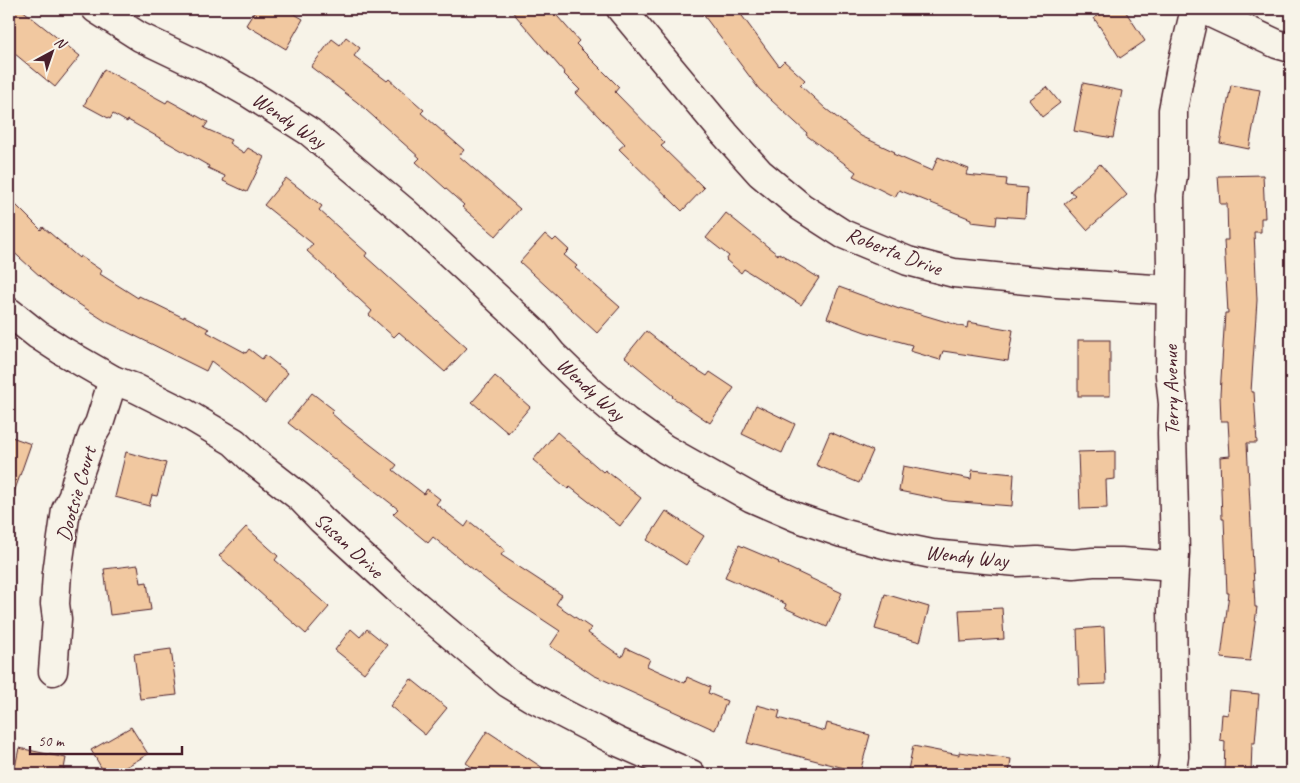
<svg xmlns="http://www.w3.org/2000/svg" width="1300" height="783" font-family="Caveat,sans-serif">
  <rect width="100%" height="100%" fill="#f7f3e8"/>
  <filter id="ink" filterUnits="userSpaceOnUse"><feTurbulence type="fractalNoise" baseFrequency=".02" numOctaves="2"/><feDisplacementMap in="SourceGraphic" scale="10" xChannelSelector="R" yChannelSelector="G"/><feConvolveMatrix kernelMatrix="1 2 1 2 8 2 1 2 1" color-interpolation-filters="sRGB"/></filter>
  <g filter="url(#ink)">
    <g fill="#f1c8a0" stroke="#4a1f2b">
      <polygon points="9,9 21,9 80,56 55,87 9,49"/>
      <polygon points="256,9 286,9 303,19 286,49 246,25"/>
      <polygon points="510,9 551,9 579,41 576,44 619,87 615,92 665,143 661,146 704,188 682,211 619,149 625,144 576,93 580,90 564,74 565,73"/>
      <polygon points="699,9 737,9 779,66 784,61 805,80 800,85 826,109 861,136 895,152 893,154 932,171 938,157 969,169 966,175 1007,179 1006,186 1027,188 1025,218 997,216 996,225 971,222 971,219 899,190 895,197 853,176 856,172 806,135 807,133 759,89"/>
      <polygon points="1108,9 1124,9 1145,41 1120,58 1094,18"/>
      <polygon points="346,37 360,48 354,56 387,81 389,79 424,110 421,113 464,150 459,156 520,209 496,236 462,207 464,205 416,162 420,158 357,102 311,67 332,39 340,45"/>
      <polygon points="104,69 166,103 168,100 208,122 204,128 231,140 229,143 244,153 248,148 264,157 247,192 223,181 225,176 208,168 209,166 128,120 127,122 113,114 110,119 84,105"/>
      <polygon points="1083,83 1122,91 1113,138 1074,131"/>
      <polygon points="1231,85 1260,90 1249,149 1220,143"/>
      <polygon points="1047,87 1060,103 1042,117 1029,100"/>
      <polygon points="1100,164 1127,195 1087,230 1064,204 1075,195 1070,191"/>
      <polygon points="1263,175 1265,218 1261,218 1261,232 1254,232 1257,300 1251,392 1254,392 1257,443 1247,443 1255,607 1257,607 1250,661 1221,658 1229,593 1227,593 1224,519 1222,519 1220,457 1230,456 1228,421 1221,421 1220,395 1225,313 1228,313 1224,240 1228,240 1227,204 1220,204 1218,176"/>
      <polygon points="286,178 322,206 319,210 367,253 365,256 467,348 445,372 399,332 394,337 369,315 372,311 307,251 313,244 264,205"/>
      <polygon points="9,198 41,230 43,227 79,258 80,256 102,271 100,274 138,298 139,296 184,318 184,316 209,329 207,332 246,353 249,349 262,359 265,355 288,373 265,403 211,361 206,371 105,321 51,286 9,248"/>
      <polygon points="726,213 778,255 779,253 819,278 801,305 744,269 741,273 726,260 729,256 706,238"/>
      <polygon points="545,234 553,241 556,238 569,250 564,255 577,266 575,268 620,307 597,333 520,262"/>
      <polygon points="839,287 899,309 900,308 967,328 968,322 1013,330 1008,361 943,351 940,360 910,351 912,345 865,332 827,318"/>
      <polygon points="646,331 693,368 693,367 707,376 710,372 734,388 710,423 672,397 673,396 625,357"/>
      <rect x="1078" y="340" width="32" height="56"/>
      <polygon points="495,376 530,407 508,433 472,402"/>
      <polygon points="312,393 334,410 331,413 345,425 397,465 393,470 424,494 427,489 440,499 436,504 465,527 469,521 505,550 501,555 562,595 556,604 591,628 588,633 622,657 626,648 650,659 647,666 685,683 687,677 710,687 708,693 727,701 715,730 593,675 550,646 560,631 504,594 433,537 428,543 393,514 398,509 288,423"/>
      <polygon points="756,405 795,424 782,453 742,434"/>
      <polygon points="557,432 603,472 605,470 641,498 620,526 570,487 568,489 533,460"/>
      <polygon points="830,432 873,451 859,483 816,465"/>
      <polygon points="9,436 31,444 11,501 9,501"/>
      <polygon points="1115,451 1115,479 1106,480 1107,508 1080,509 1078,452"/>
      <polygon points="126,452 166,463 157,496 152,495 149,506 115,497"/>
      <polygon points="903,466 971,479 972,470 1014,474 1012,506 948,501 899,491"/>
      <polygon points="666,511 704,536 686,565 647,540"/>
      <polygon points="246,527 278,556 275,560 329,607 306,634 219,556"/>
      <polygon points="739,545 779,562 778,563 842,593 827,627 785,608 786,604 725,577"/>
      <polygon points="138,565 141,583 147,582 151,610 110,615 104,569"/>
      <polygon points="885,594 929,607 920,642 875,629"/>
      <polygon points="1002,608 1004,639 961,642 959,610"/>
      <polygon points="1104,627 1106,684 1079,685 1077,629"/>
      <polygon points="351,629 360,637 367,629 387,645 364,673 335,650"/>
      <polygon points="171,649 177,695 140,699 134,654"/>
      <polygon points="411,679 447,708 425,735 390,706"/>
      <polygon points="1230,691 1259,694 1255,743 1252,743 1251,774 1224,774 1225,741 1220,740 1222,714 1228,715"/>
      <polygon points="757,705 780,711 778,718 825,731 827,723 870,735 860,772 747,743"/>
      <polygon points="131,727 148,754 114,774 105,774 91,750"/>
      <polygon points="487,731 552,774 482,774 466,763"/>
      <polygon points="913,746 959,755 959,752 1011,759 1009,774 927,774 908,770"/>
      <polygon points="19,748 66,758 63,774 25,774 14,772"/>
    </g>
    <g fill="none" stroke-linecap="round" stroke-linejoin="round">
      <defs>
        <g id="minor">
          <polyline points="96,9 140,37 205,68 247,92 310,132 406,213 535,333 552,354 588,389 626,421 665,449 752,498 796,517 842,533 888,545 932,554 1018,562 1037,561 1073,564 1093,562 1121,562 1174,566"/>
          <polyline points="621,9 725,134 760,173 801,207 843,234 908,261 954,273 1057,283 1170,290"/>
          <polyline points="1202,9 1277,44 1291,48"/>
          <polyline points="9,312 38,335 61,350 113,380 135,388 185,413 234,442 255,462 301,498 322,520 405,596 508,683 531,697 616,741 691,774"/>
          <polyline points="53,671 57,619 55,604 57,573 66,510 73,496 76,482 93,434 99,424 113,380"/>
          <polyline points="1171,774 1174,756 1172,609 1175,552 1172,433 1173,404 1170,375 1171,268 1170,196 1173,175 1173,110 1180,73 1195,9"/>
        </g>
      </defs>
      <use href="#minor" stroke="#4a1f2b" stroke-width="31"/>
      <use href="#minor" stroke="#f7f3e8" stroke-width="28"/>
    </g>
  </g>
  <g text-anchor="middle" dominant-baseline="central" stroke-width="5" stroke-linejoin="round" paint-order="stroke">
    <g font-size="21" fill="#4a1f2b" stroke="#f7f3e8">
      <text transform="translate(289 120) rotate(34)">Wendy Way</text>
      <text transform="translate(894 251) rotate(21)">Roberta Drive</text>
      <text transform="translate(591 389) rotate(42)">Wendy Way</text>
      <text transform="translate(1171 390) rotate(-91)">Terry Avenue</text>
      <text transform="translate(76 494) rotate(-74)">Dootsie Court</text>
      <text transform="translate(349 545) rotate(43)">Susan Drive</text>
      <text transform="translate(967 556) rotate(6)">Wendy Way</text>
    </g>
  </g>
  <rect width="1300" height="783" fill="none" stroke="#f7f3e8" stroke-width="30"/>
  <rect x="15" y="15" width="1270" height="753" fill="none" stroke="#4a1f2b" stroke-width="2" filter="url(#ink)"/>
  <g transform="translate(52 52) rotate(40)" stroke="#f7f3e8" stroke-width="4" paint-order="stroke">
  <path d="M0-4L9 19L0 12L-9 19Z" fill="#4a1f2b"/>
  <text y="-8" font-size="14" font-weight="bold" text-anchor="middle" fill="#4a1f2b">N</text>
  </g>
  <path d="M30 746v8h152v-8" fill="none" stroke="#4a1f2b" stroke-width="2.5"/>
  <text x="38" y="746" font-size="15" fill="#4a1f2b" stroke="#f7f3e8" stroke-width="4" paint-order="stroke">50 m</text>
</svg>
